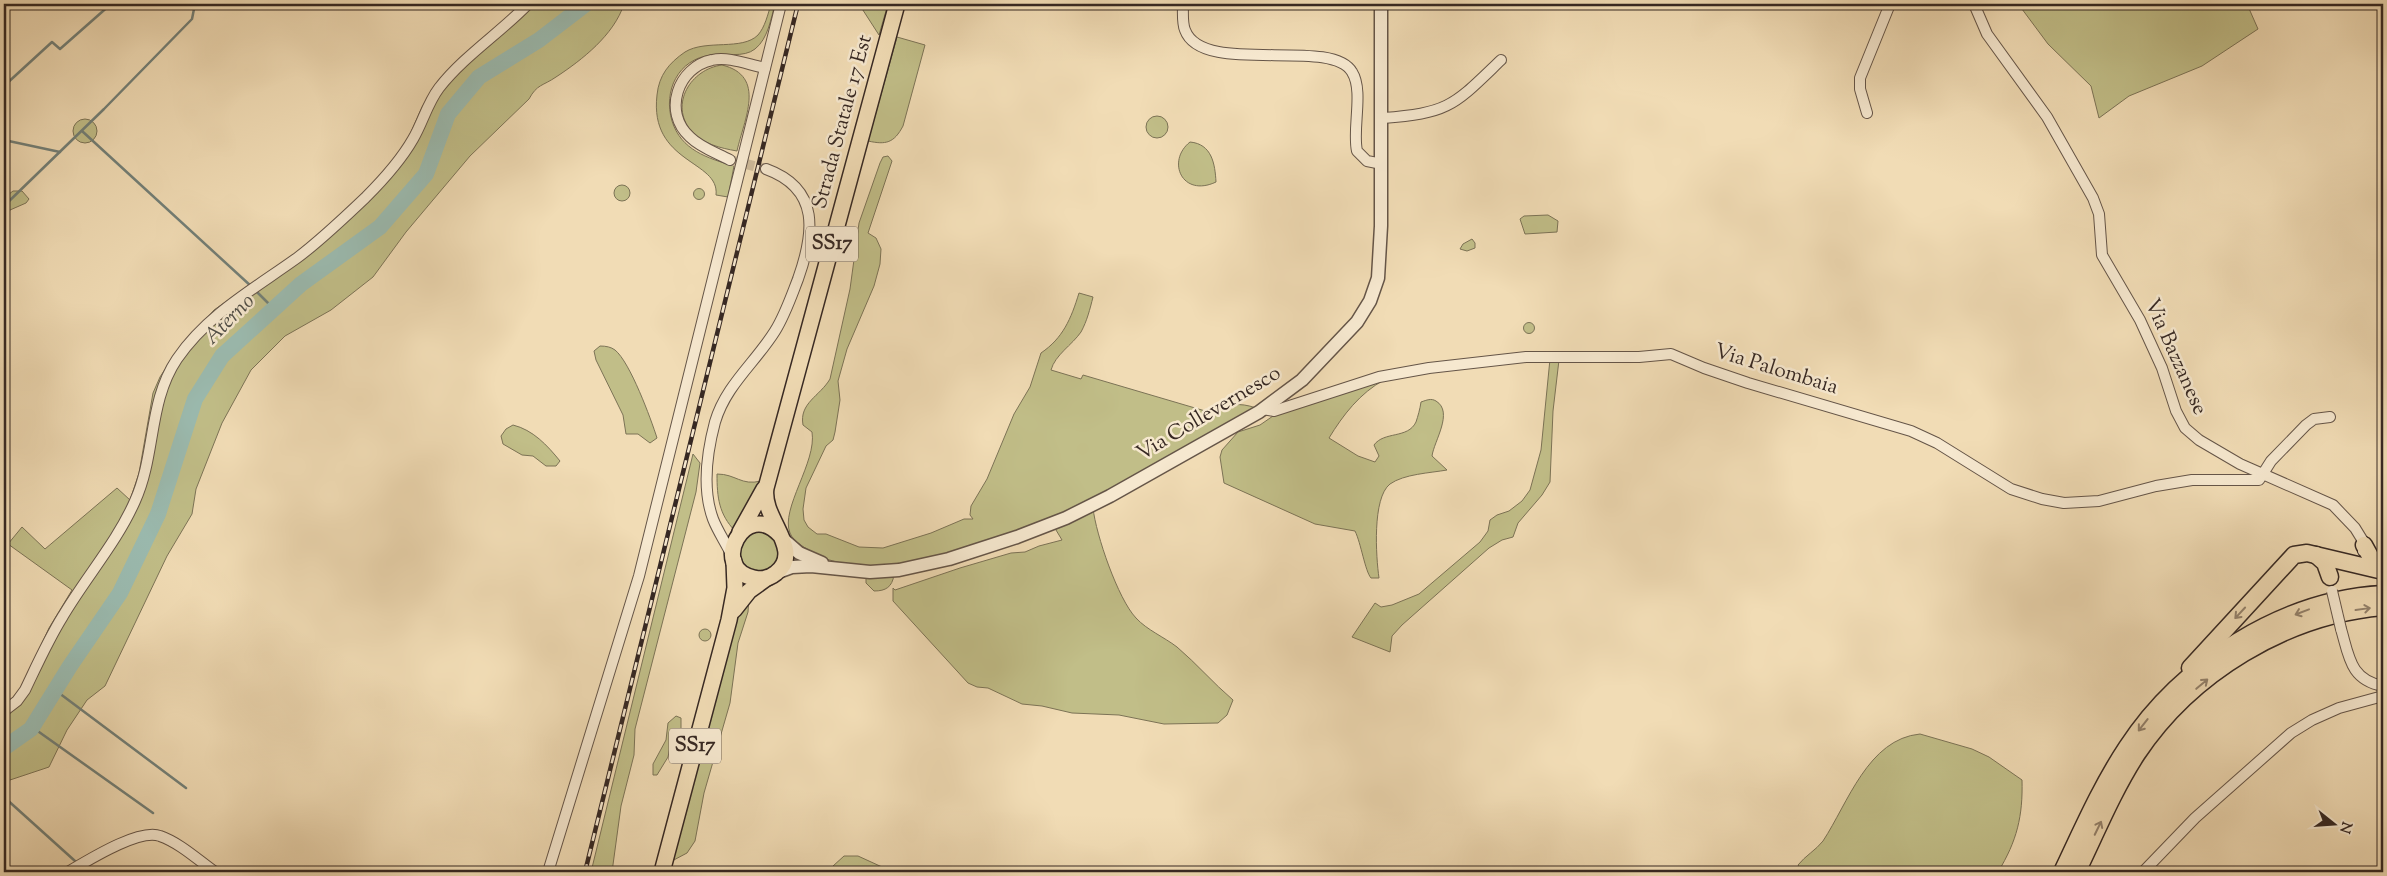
<svg xmlns="http://www.w3.org/2000/svg" width="2387" height="876" font-family="'Sorts Mill Goudy',serif">
  <rect width="100%" height="100%" fill="#f1dcb5"/>
  <filter id="stains"><feTurbulence type="fractalNoise" baseFrequency=".004" numOctaves="4"/><feColorMatrix values="0 0 0 0 .2 0 0 0 0 .09 0 0 0 0 .02 0 0 0 .5 -.17"/></filter>
  <radialGradient id="worn" r=".72"><stop offset=".6" stop-color="#630" stop-opacity="0"/><stop offset="1" stop-color="#630" stop-opacity=".3"/></radialGradient>
  <g fill="#c1be88" stroke="#7c7356">
    <path d="M522,4H624C614,35 582,60 556,77C543,86 537,84 529,99L470,156L406,232L373,277L331,310L285,336L251,370L222,423L196,489L192,514L167,556L105,686L87,700L67,730L49,767L4,782V707L22,687L49,628L72,590L8,544L22,527L45,549L117,488L130,500L139,473L153,393L160,377L175,354L214,310L310,243L362,195L384,171L407,141L422,107L440,79Z"/>
    <path d="M771,4H775C771,18 768,39 755,49C744,58 724,53 711,55C678,59 663,91 672,121C681,150 707,158 734,166L728,197L716,195C720,160 649,164 657,95C659,75 669,63 685,52C706,39 742,51 758,35C765,27 768,14 771,4Z"/>
    <polygon points="859,4 888,4 879,35"/>
    <polygon points="2021,4 2247,4 2258,29 2202,66 2129,96 2099,118 2091,86 2048,44 2019,5"/>
    <path d="M897,37L925,45L903,126C894,143 886,145 868,141Z"/>
    <path d="M722,65C767,76 744,119 737,151C720,148 703,144 691,131C669,104 691,69 722,65Z"/>
    <circle cx="1157" cy="127" r="11"/>
    <circle cx="85" cy="131" r="12"/>
    <path d="M1190,142C1212,144 1215,164 1216,182C1182,198 1166,161 1190,142Z"/>
    <path d="M888,156L892,161L868,233L876,238L881,249L880,264L874,286L847,349L838,381L840,400L835,432L833,440L826,446L806,488L803,509L804,520L808,527L817,534H826L859,547L883,548L931,533L964,519H973L970,515L971,506L987,479L1014,414L1030,387L1041,353C1063,338 1071,319 1079,293L1093,297C1090,309 1087,321 1081,332C1072,345 1055,355 1051,370L1081,379L1083,375L1212,413C1228,404 1239,402 1256,408C1203,438 1150,472 1094,499C1032,531 881,591 816,554C807,549 794,543 790,533C780,509 817,462 812,432L803,425C799,403 820,396 830,379L850,289L859,223L880,163L883,157Z"/>
    <circle cx="622" cy="193" r="8"/>
    <circle cx="699" cy="194" r="5.5"/>
    <polygon points="13,191 22,191 29,199 26,203 10,210 4,221 4,198"/>
    <polygon points="1548,215 1558,221 1557,232 1525,234 1520,219 1524,216"/>
    <polygon points="1472,239 1475,243 1475,248 1467,251 1460,249 1463,244"/>
    <circle cx="1529" cy="328" r="5.5"/>
    <path d="M600,346C606,346 611,347 615,350C630,362 651,419 657,438L650,443L638,434H626L623,415L596,360L594,351Z"/>
    <polygon points="1550,359 1559,360 1553,411 1550,482 1542,495 1518,523 1513,537 1502,540 1489,548 1402,625 1392,636 1390,652 1352,637 1375,603 1381,607 1392,605 1419,594 1480,542 1488,531 1490,520 1497,515 1509,511 1522,501 1530,490 1541,450"/>
    <path d="M1384,380C1360,393 1343,415 1329,438L1358,456L1375,462L1379,456L1374,445C1384,431 1408,439 1416,422C1418,416 1420,409 1421,402C1427,400 1431,398 1436,401C1454,412 1434,441 1432,456L1447,470C1430,473 1404,474 1390,484C1372,498 1376,557 1379,578H1371C1365,571 1361,543 1355,531L1315,524L1224,483L1220,457L1222,450L1238,432L1260,425L1273,416L1306,404Z"/>
    <path d="M513,425C533,430 547,445 560,461L556,466H546L533,456L522,455L503,444L501,436L506,429Z"/>
    <polygon points="693,454 700,463 696,492 635,729 634,755 621,806 612,872 591,872"/>
    <path d="M717,474C736,474 741,486 761,481L735,531C719,514 717,498 717,474Z"/>
    <path d="M1093,508C1096,535 1118,599 1136,618C1147,630 1164,637 1177,647C1197,664 1213,683 1233,700L1227,715L1218,723L1164,724L1119,715L1072,713L1042,706L1022,704L988,688L977,687L968,683L893,601V588L895,590L960,568L1011,553L1025,552L1039,546L1062,540L1053,525Z"/>
    <circle cx="760" cy="552" r="20"/>
    <path d="M866,575H894C892,587 886,591 874,591L866,583Z"/>
    <polygon points="749,597 748,612 738,643 730,703 704,793 695,841 687,853 670,862 733,631 739,613"/>
    <circle cx="705" cy="635" r="6"/>
    <polygon points="676,716 681,718 681,728 671,742 668,757 657,775 653,775 653,764 666,740 668,723"/>
    <path d="M1920,734L1972,749L1989,757L2022,780C2023,816 2017,841 1998,872H1802L1798,865C1805,856 1816,850 1823,841C1848,803 1868,739 1920,734Z"/>
    <polygon points="844,856 858,856 893,872 831,872 833,866"/>
  </g>
  <g fill="none" stroke-linecap="round" stroke-linejoin="round">
    <g stroke="#738078" stroke-width="2.5">
      <polyline points="4,86 52,42 60,49 111,4"/>
      <polyline points="82,131 252,287"/>
      <polyline points="4,140 60,152"/>
      <polyline points="4,206 104,109 192,19 194,9 200,4"/>
      <polyline points="256,291 274,309"/>
      <polyline points="55,690 186,788"/>
      <polyline points="32,727 153,813"/>
      <polyline points="4,797 75,861"/>
    </g>
    <polyline stroke="#9bbbb0" stroke-width="16" points="4,748 31,729 70,666 120,593 158,514 195,399 222,356 301,284 380,227 426,174 448,114 479,77 539,40 586,4"/>
    <polyline stroke="#ccb898" stroke-width="10" stroke-dasharray="10 5" stroke-linecap="butt" points="730,160 766,169"/>
    <defs>
      <g id="minor">
        <path d="M1183,4C1183,12 1182,23 1185,30C1202,77 1331,36 1352,72C1364,91 1352,129 1357,151L1367,161L1382,164"/>
        <polyline points="1974,4 1987,34 2047,117 2093,198 2099,214 2102,255 2140,320 2162,368 2176,411 2185,428 2199,440 2240,464 2333,505 2355,528 2363,541 2363,551"/>
        <polyline points="1867,113 1860,89 1860,78 1890,4"/>
        <path d="M1383,118C1450,113 1454,105 1501,60"/>
        <path d="M730,160C717,153 701,148 690,137C662,112 678,67 712,60C729,56 749,65 765,68"/>
        <polyline points="1263,409 1274,411 1379,377 1429,368 1526,357 1639,357 1671,354 1704,368 1748,383 1911,431 1937,443 2011,489 2042,499 2064,503 2099,501 2156,486 2192,480 2259,480 2271,461 2306,425 2314,419 2330,417"/>
        <path d="M732,556C726,543 718,532 713,519C702,489 707,452 715,422C726,385 755,363 775,331C785,315 791,297 798,279C814,234 821,189 766,169"/>
        <path d="M2341,629C2349,656 2350,680 2383,686"/>
        <path d="M4,711L17,701L25,690C37,665 48,640 63,616C86,577 117,542 135,501C156,455 148,402 177,359C208,314 254,289 297,258C321,240 344,218 366,197C383,180 401,160 413,139C423,122 427,104 439,88C464,56 500,33 528,4"/>
        <path d="M68,872C87,861 139,828 160,836C180,843 198,860 215,872"/>
        <polyline points="548,872 639,576 781,4"/>
        <polyline points="2143,872 2195,818 2291,733 2312,720 2339,708 2383,696"/>
      </g>
      <g id="tertiary">
        <polyline points="783,539 799,553 822,563"/>
        <polyline points="776,573 792,567 811,566 870,572 899,570 949,559 1017,537 1066,518 1110,496 1259,412 1302,380 1357,322 1370,301 1378,278 1381,226 1381,4"/>
      </g>
      <g id="primary">
        <polyline points="740,532 764,489"/>
        <path d="M780,535C745,497 708,569 754,578C762,580 770,578 776,573C805,550 761,519 766,488L897,4"/>
        <polyline points="734,610 749,591 767,578"/>
        <polyline points="662,872 729,620 735,588 734,561"/>
      </g>
      <g id="trunk">
        <polyline points="2364,545 2375,565 2383,571"/>
        <polyline points="2316,555 2325,563 2330,577"/>
        <polyline points="2190,668 2294,555 2307,553 2383,571"/>
        <path d="M2062,872C2082,830 2101,786 2127,747C2181,664 2283,599 2383,594"/>
        <path d="M2077,872C2096,833 2113,791 2137,754C2191,673 2286,615 2383,607"/>
      </g>
    </defs>
    <use href="#minor" stroke="#655548" stroke-width="12"/>
    <use href="#tertiary" stroke="#655548" stroke-width="15"/>
    <use href="#primary" stroke="#362823" stroke-width="18"/>
    <use href="#trunk" stroke="#362823" stroke-width="19"/>
    <use href="#minor" stroke="#f6e8cf" stroke-width="10"/>
    <use href="#tertiary" stroke="#f6e8cf" stroke-width="12"/>
    <use href="#primary" stroke="#f1dcb5" stroke-width="15"/>
    <use href="#trunk" stroke="#f1dcb5" stroke-width="16"/>
    <defs>
      <polyline id="rail" points="585,872 798,4"/>
    </defs>
    <use href="#rail" stroke="#362823" stroke-width="4.5"/>
    <use href="#rail" stroke="#f6e8cf" stroke-width="2.5" stroke-dasharray="8" stroke-linecap="butt"/>
    <defs>
      <polyline id="minor-bridge" points="2332,591 2341,629"/>
    </defs>
    <use href="#minor-bridge" stroke="#655548" stroke-width="12" stroke-linecap="butt"/>
    <use href="#minor-bridge" stroke="#f6e8cf" stroke-width="10"/>
  </g>
  <defs><path id="oneway-shaft" d="M-6 0H5M1.5-3L5.5 0L1.5 3" fill="none" stroke-width="1.6" stroke-linecap="round" stroke-linejoin="round" transform="scale(1.25)"/></defs>
  <g stroke="#94826c">
    <use href="#oneway-shaft" transform="translate(2363 609) rotate(-8)"/>
    <use href="#oneway-shaft" transform="translate(2302 612) rotate(159)"/>
    <use href="#oneway-shaft" transform="translate(2240 613) rotate(133)"/>
    <use href="#oneway-shaft" transform="translate(2202 684) rotate(-40)"/>
    <use href="#oneway-shaft" transform="translate(2143 725) rotate(128)"/>
    <use href="#oneway-shaft" transform="translate(2098 828) rotate(-64)"/>
  </g>
  <g text-anchor="middle" dominant-baseline="central" stroke-width="5" stroke-linejoin="round" paint-order="stroke">
    <g fill="#f6e8cf" stroke="#706257" stroke-width="1">
      <rect x="806" y="226.5" width="52" height="35" rx="4"/>
      <rect x="669" y="728.5" width="52" height="35" rx="4"/>
    </g>
    <g font-size="20" font-weight="bold" fill="#362823">
      <text x="832" y="244">SS17</text>
      <text x="695" y="746">SS17</text>
    </g>
    <g font-size="21" fill="#362823" stroke="#f6e8cf">
      <text transform="translate(843 122) rotate(-75)">Strada Statale 17 Est</text>
      <text transform="translate(2175 357) rotate(66)">Via Bazzanese</text>
      <text transform="translate(1776 370) rotate(17)">Via Palombaia</text>
      <text transform="translate(1209 414) rotate(-31)">Via Collevernesco</text>
    </g>
    <g font-size="22" font-style="italic" fill="#4f4d46" stroke="#f6e8cf">
      <text transform="translate(230 320) rotate(-45)">Aterno</text>
    </g>
  </g>
  <rect width="2387" height="876" fill="none" stroke="#f1dcb5" stroke-width="20"/>
  <rect x="5" y="5" width="2377" height="866" fill="none" stroke="#362823" stroke-width="2.5"/>
  <rect x="10" y="10" width="2367" height="856" fill="none" stroke="#362823"/>
  <g transform="translate(2334 824) rotate(107)" stroke="#f6e8cf" stroke-width="4" paint-order="stroke">
  <path d="M0-4L9 19L0 12L-9 19Z" fill="#362823"/>
  <text y="-8" font-size="14" font-weight="bold" text-anchor="middle" fill="#362823">N</text>
  </g>
  <rect width="100%" height="100%" filter="url(#stains)"/>
  <rect width="100%" height="100%" fill="url(#worn)"/>
</svg>
